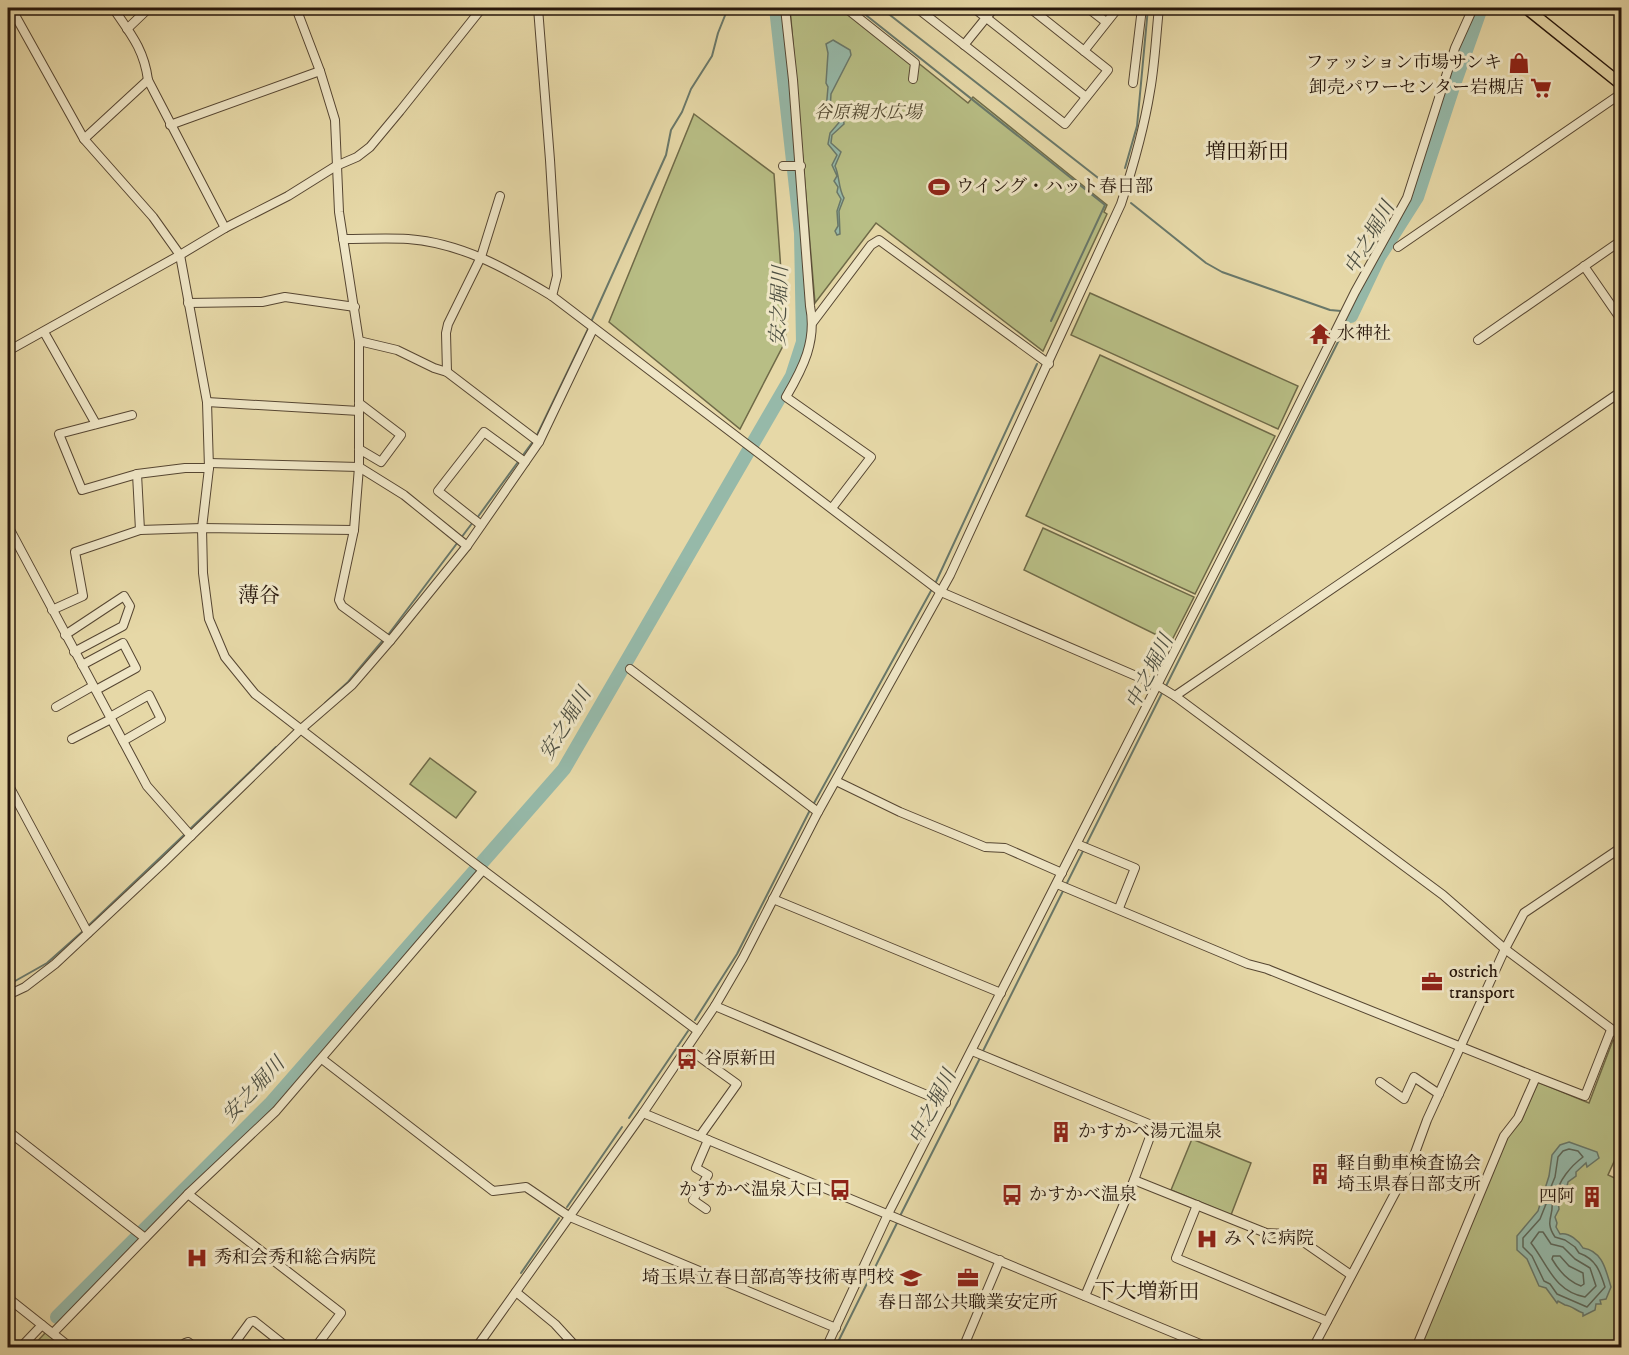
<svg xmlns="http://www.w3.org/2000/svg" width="1629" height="1355" font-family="'IM FELL DW Pica','Noto Serif JP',serif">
  <rect width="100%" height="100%" fill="#e6d8a7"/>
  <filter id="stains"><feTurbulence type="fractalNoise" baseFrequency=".00333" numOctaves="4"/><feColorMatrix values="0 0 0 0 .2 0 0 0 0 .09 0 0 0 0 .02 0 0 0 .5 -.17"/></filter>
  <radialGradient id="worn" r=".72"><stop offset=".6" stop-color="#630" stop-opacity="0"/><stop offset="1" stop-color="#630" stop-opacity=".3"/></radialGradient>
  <g fill="#b8be85" stroke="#6f6a48" stroke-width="1.5">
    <polygon points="790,8 850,8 968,103 973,97 1107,205 1104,212 1107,214 1043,351 876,223 815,303"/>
    <polygon points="694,114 774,174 786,340 740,429 609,322"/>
    <polygon points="1090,293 1298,386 1278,429 1071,335"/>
    <polygon points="1100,355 1275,436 1195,594 1026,516"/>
    <polygon points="1043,528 1194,597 1171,642 1024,570"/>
    <polygon points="430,758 476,792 456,818 410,784"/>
    <polygon points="1613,1040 1621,1047 1622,1144 1608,1175 1621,1181 1621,1347 1420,1348 1505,1140 1521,1121 1538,1082 1589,1103"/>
    <polygon points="1192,1139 1251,1163 1231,1215 1171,1190"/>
    <polygon points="46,1332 66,1348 31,1348"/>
  </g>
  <g fill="#96b9a9" stroke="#69786a" stroke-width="1.5">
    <path d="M833,40L850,50L851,55L831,94L830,110L843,114L844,124L832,135L831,143L841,152L835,166C840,177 838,188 844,198L839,211L840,234L837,235L835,231L838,226L837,211L841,199L837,192L838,187L834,181L837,176L832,165L837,155L828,144L830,133L842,119L826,110L828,87L826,83L828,53L826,44Z"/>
    <path d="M1569,1142L1597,1152L1599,1158L1587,1167L1586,1163L1576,1172V1176L1568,1182L1567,1186L1563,1190L1564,1196L1561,1202L1558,1201L1559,1209L1555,1217L1557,1223L1556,1227L1560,1234C1569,1232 1579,1241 1583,1248C1603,1251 1606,1271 1611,1287L1606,1299L1600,1300L1601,1304H1596L1595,1310L1583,1316V1313C1576,1311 1573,1306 1565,1305L1558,1301L1557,1303L1546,1288L1539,1286L1527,1259L1517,1250V1236L1538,1211L1549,1176L1552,1155L1560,1145Z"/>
  </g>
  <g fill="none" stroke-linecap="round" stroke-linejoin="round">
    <g stroke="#5e685a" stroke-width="1.5">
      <path d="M1569,1149L1578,1151L1583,1157C1571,1166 1558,1181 1556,1196L1550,1200L1548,1194L1555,1177L1558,1157L1563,1151Z"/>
      <path d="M1549,1201L1552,1202C1554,1216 1544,1221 1555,1237L1565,1240L1575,1247L1579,1253C1596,1259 1600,1271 1605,1287L1587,1307L1557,1294L1550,1284L1544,1281L1532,1256L1523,1247V1238L1540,1219L1546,1204Z"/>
      <path d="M1539,1232H1543L1551,1244L1563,1247L1575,1259L1590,1268L1596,1286L1585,1297C1554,1291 1548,1265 1531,1243Z"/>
      <path d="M1553,1256H1560L1569,1266L1583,1273L1584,1284L1581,1286C1567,1281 1559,1271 1552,1259Z"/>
    </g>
    <g stroke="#69786a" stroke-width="2">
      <polyline points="857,8 1105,205 1051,321"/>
      <polyline points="881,8 1111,188"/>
      <polyline points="1125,168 1137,126 1148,8"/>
      <polyline points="1131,203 1206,263 1222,272 1330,310 1341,311"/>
      <polyline points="591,322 666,155 671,130 682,112 691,89 712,56 718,33 726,13 731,8"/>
      <polyline points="537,435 589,327"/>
      <polyline points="477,518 534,440"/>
      <polyline points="935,584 1037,364"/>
      <polyline points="388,635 473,522"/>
      <polyline points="1165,688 1351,316 1348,314"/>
      <polyline points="325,703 348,682 384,639"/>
      <polyline points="813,805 932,589"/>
      <polyline points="189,830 276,747"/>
      <polyline points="87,927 185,834"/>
      <polyline points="8,985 47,963 83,931"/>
      <polyline points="695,1020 737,954 810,810"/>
      <polyline points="982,1053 1162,693"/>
      <polyline points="629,1118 688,1031"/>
      <polyline points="567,1207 622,1127"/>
      <polyline points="900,1216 980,1058"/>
      <polyline points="521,1273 559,1218"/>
      <polyline points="835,1348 898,1221"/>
    </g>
    <g stroke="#96b9a9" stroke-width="14">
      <polyline points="1351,316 1379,257 1417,197 1452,90 1481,8"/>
      <polyline points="57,1317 270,1104 564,769 792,376 803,342 801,233 776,8"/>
    </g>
    <defs>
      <g id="minor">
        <polyline points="11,8 84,139 153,217 180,255 207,402 209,468 202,528 203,573 209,619 225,657 255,694 483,870 698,1031"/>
        <path d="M113,8C130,33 144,49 148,80L225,228"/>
        <polyline points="296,8 320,71 335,120 339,212 359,341 359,467 354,530 339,600 342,606 390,641"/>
        <polyline points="538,8 550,160 557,276 552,296"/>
        <path d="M785,8L793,80L810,306C817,341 803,368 786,397L871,457L832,508"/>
        <polyline points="846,8 915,63 913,79"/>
        <polyline points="917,8 1065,124 1108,70 1030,8"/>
        <polyline points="974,8 1086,97"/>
        <polyline points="1088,8 1106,22"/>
        <polyline points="127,29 149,8"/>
        <polyline points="964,45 994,8"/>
        <polyline points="1084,51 1118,8"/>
        <polyline points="1133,83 1142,8"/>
        <polyline points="170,125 320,71"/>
        <polyline points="84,139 148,80"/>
        <polyline points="783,166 801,166"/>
        <path d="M343,239C365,239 387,238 408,239C462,243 507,269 552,296L941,592L1157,685L1175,696L1443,895L1505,949L1622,1037"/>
        <polyline points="1398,247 1622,93"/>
        <polyline points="1584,266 1622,321"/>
        <polyline points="188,303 262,302 285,297 355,307"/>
        <polyline points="813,322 871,245 879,240 1049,364"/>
        <polyline points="44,332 96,424"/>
        <polyline points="1478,340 1622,240"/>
        <polyline points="359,341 397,350 434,368 447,372 539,442"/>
        <polyline points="8,351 180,255 225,228 288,196 336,166 357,157 370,147 400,111 482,8"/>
        <polyline points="447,372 446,333 448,324 481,257 500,196"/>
        <polyline points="207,402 359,411"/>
        <polyline points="132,415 59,434 82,490 137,474 185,468 209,468"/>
        <polyline points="359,449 381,462 401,435 359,403"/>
        <polyline points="209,463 359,467 404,495 467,546"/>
        <polyline points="137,474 140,530"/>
        <polyline points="481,525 438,491 484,432 525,462"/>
        <polyline points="8,526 147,786 191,836"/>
        <polyline points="52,610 83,596 75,552 140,530 202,528 354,530"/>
        <polyline points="65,635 124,596 130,606 123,626 74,652"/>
        <polyline points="82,665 123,643 136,668 96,690"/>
        <polyline points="630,669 818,812"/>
        <polyline points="1175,696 1622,391"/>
        <polyline points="56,707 93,686"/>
        <polyline points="110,717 149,695 161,719 123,741"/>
        <polyline points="72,739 111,719"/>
        <polyline points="836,781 900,812 985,847 1005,848 1062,873"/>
        <polyline points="8,784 88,933"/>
        <polyline points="1077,844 1135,868 1119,908"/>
        <polyline points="1057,884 1248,964 1267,969 1536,1077"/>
        <polyline points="773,899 1001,993"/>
        <polyline points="8,995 25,987 55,964 164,862 300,730 352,685 390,641 467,546 539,442 593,329"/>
        <polyline points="715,1006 946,1103"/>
        <polyline points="687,1048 737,1084 700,1136"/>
        <polyline points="972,1051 1154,1126 1134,1180 1085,1296"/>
        <polyline points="322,1059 493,1191 526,1187 570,1217 836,1328"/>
        <polyline points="1380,1082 1404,1099 1414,1077 1439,1094"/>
        <polyline points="643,1113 1210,1348"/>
        <polyline points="8,1131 145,1238"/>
        <polyline points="1134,1180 1266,1233 1292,1234 1351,1275"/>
        <polyline points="188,1194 341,1313 315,1348"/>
        <polyline points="1197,1205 1176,1258 1327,1321"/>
        <polyline points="706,1209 693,1200 708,1175 696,1168 708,1140"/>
        <polyline points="516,1292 555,1324 577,1348"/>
        <polyline points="8,1298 71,1348"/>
        <polyline points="53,1333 188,1194 276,1111 483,870"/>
        <polyline points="185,1343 188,1342 196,1348"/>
        <polyline points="20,1348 42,1325"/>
        <polyline points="231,1348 250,1322 254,1321 288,1348"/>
        <path d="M476,1348L643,1113L715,1006L743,958L818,812L950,575L1121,204C1133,167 1144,129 1150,91C1155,63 1156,35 1159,8"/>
        <polyline points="826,1348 888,1214 1258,487 1355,292 1407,198 1455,48 1473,8"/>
        <polyline points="963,1348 1000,1260"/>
        <polyline points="1313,1348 1412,1161 1427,1120 1505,949 1524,913 1622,847"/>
        <polyline points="1416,1348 1504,1136 1518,1118 1536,1077 1585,1096 1611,1030"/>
      </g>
      <polyline id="major" points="1526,8 1622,85"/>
    </defs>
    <use href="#minor" stroke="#564632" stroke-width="10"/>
    <use href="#major" stroke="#26160b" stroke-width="13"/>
    <use href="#minor" stroke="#efe6c6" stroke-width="8"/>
    <use href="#major" stroke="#e6d8a7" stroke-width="10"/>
  </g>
  <defs>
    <symbol id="shop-bare" viewBox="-9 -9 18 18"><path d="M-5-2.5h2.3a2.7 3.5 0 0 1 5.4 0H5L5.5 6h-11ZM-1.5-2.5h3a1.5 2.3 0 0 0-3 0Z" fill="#8f2418" stroke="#efe6c6" stroke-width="2.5" paint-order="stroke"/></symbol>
    <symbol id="supermarket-bare" viewBox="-9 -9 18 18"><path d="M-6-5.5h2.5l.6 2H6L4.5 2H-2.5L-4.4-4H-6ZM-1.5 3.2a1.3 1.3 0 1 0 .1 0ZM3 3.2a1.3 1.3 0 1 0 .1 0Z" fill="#8f2418" stroke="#efe6c6" stroke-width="2.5" paint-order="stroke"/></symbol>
    <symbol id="stadium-bare" viewBox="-9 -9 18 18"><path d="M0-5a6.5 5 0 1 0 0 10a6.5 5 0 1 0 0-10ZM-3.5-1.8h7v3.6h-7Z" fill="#8f2418" stroke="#efe6c6" stroke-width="2.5" paint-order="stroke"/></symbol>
    <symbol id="temple-bare" viewBox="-9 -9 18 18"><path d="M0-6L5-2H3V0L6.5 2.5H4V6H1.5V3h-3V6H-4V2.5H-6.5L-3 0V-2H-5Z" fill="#8f2418" stroke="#efe6c6" stroke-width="2.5" paint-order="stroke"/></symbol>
    <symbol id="office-bare" viewBox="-9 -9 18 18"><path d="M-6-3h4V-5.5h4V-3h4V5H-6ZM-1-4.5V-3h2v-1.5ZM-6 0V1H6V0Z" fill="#8f2418" stroke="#efe6c6" stroke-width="2.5" paint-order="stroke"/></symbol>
    <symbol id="bus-bare" viewBox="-9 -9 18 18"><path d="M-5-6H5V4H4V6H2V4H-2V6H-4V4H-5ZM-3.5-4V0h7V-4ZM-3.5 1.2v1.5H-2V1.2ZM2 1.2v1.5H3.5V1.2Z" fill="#8f2418" stroke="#efe6c6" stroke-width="2.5" paint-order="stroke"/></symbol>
    <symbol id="building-bare" viewBox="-9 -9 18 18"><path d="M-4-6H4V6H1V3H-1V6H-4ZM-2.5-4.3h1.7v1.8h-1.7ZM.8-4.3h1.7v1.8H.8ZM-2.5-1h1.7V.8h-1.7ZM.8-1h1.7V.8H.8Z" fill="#8f2418" stroke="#efe6c6" stroke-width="2.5" paint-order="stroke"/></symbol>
    <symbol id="hospital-bare" viewBox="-9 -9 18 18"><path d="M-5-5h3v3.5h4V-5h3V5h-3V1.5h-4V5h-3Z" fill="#8f2418" stroke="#efe6c6" stroke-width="2.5" paint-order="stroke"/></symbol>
    <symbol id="university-bare" viewBox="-9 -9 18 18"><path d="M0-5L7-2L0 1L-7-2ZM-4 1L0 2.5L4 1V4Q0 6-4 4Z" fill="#8f2418" stroke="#efe6c6" stroke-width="2.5" paint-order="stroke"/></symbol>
  </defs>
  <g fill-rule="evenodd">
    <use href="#shop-bare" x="1504" y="48" width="30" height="30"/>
    <use href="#supermarket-bare" x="1526" y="73" width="30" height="30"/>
    <use href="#stadium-bare" x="924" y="172" width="30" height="30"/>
    <use href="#temple-bare" x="1305" y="319" width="30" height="30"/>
    <use href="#office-bare" x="1417" y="967" width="30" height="30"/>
    <use href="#bus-bare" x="672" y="1044" width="30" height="30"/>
    <use href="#building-bare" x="1046" y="1117" width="30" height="30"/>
    <use href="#building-bare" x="1305" y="1159" width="30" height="30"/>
    <use href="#bus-bare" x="825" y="1175" width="30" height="30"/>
    <use href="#bus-bare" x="997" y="1180" width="30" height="30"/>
    <use href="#building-bare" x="1577" y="1182" width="30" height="30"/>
    <use href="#hospital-bare" x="1192" y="1224" width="30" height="30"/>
    <use href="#hospital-bare" x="182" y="1243" width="30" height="30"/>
    <use href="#university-bare" x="896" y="1263" width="30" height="30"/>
    <use href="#office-bare" x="953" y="1263" width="30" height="30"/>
  </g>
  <g text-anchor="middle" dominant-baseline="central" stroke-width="6" stroke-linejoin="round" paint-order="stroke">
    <g font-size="18" fill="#26160b" stroke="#efe6c6" text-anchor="start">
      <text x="1502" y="63" text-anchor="end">ファッション市場サンキ</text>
      <text x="1524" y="88" text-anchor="end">卸売パワーセンター岩槻店</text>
      <text x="956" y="187">ウイング・ハット春日部</text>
      <text x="1337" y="334">水神社</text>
      <text x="1449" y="972">ostrich<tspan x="1449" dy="21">transport</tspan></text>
      <text x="704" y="1059">谷原新田</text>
      <text x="1078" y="1132">かすかべ湯元温泉</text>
      <text x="1337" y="1164">軽自動車検査協会<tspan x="1337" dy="21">埼玉県春日部支所</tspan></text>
      <text x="823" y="1190" text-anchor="end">かすかべ温泉入口</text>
      <text x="1029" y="1195">かすかべ温泉</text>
      <text x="1575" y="1197" text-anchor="end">四阿</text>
      <text x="1224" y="1239">みくに病院</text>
      <text x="214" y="1258">秀和会秀和総合病院</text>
      <text x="894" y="1278" text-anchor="end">埼玉県立春日部高等技術専門校</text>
      <text x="968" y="1303" text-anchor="middle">春日部公共職業安定所</text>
    </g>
    <g font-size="18" font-style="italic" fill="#524830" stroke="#efe6c6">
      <text x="868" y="113">谷原親水広場</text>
    </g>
    <g font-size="20" font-style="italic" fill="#4d4f42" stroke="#efe6c6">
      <text transform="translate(1370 238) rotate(-60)">中之堀川</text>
      <text transform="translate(780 306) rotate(-88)">安之堀川</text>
      <text transform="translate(1150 672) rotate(-63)">中之堀川</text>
      <text transform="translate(566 724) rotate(-59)">安之堀川</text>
      <text transform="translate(254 1090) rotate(-47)">安之堀川</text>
      <text transform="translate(933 1107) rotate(-63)">中之堀川</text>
    </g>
    <g font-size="21" fill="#26160b" stroke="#efe6c6">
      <text x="1247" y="152">増田新田</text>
      <text x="259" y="596">薄谷</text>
      <text x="1147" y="1292">下大増新田</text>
    </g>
  </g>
  <rect width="1629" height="1355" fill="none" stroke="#e6d8a7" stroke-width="30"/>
  <rect x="9" y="9" width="1611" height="1337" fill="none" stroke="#26160b" stroke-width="3"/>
  <rect x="15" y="15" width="1599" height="1325" fill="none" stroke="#26160b" stroke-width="1.5"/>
  <rect width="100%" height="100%" filter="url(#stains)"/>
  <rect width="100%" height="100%" fill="url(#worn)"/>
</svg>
